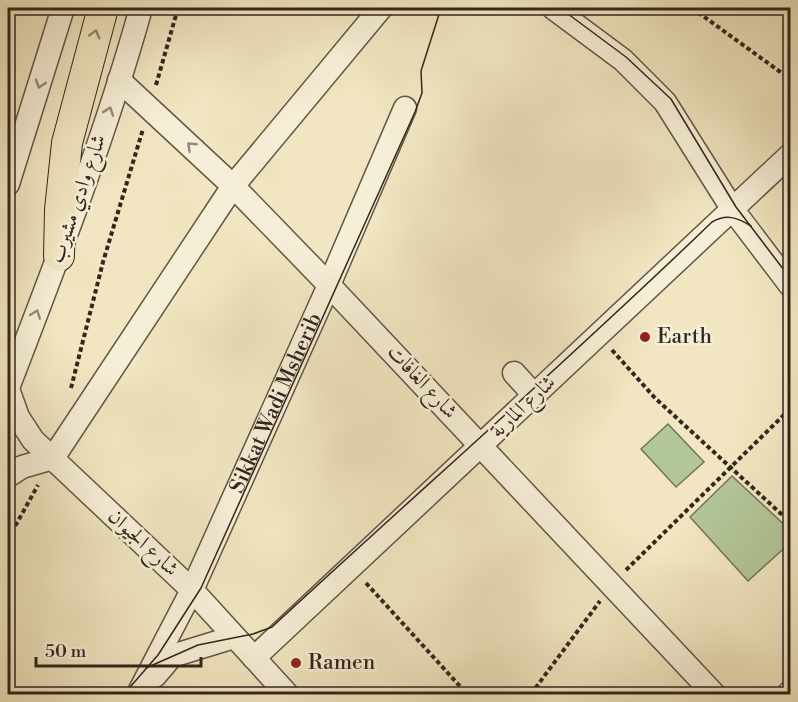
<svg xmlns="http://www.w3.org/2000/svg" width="798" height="702" font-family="'Libre Bodoni',Amiri,serif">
  <rect width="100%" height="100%" fill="#f1e6c1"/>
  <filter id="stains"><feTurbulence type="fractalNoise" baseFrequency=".00333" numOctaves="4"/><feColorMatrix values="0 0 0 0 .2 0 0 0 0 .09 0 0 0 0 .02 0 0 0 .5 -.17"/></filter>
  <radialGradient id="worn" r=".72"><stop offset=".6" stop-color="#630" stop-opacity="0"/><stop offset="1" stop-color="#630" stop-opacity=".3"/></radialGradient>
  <g fill="#b3c698" stroke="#72765b" stroke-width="1.5">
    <polygon points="668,424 704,462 676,487 641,449"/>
    <polygon points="732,476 790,530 790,543 748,581 690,517"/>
  </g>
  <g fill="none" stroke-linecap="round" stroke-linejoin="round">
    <defs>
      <g id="minor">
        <polyline points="553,8 623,60 665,102 733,210 790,285"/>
        <polyline points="119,80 233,186 329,285 714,694"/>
        <polyline points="8,184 63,8"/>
        <polyline points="514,373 535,396"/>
        <path d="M8,388C56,263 105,137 141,8"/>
        <polyline points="8,389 18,417 33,440 192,590 287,694"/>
        <polyline points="8,476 22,467 53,458 233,186 381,8"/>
        <polyline points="254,658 790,155"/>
        <polyline points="155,676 172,656 234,637"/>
        <path id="s1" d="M138,694L192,590L329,285L405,108"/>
        <polyline points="788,694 790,692"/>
      </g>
      <polyline id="major" points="59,256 60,210 67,143 103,8"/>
    </defs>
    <use href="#minor" stroke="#625647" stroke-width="25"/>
    <use href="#major" stroke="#32261e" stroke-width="32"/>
    <g stroke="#32261e" stroke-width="4" stroke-dasharray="4.5 3" stroke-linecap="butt">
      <polyline points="692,8 790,79"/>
      <polyline points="156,85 178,8"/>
      <polyline points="612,350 655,398 790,522"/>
      <polyline points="71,388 103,262 143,129"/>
      <polyline points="8,539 38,485"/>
      <polyline points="626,570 790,409"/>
      <polyline points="366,583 467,694"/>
      <polyline points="531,694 600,601"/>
      <polyline points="760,694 766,689"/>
    </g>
    <use href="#minor" stroke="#f6efd7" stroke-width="22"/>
    <use href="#major" stroke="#f1e6c1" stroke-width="30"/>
    <g stroke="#32261e" stroke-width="1.5">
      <polyline points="560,8 626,57 671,99 736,207 790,278"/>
      <path d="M146,668L198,645L253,634L272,627C418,492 568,361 712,222C726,214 737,217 751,226"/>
      <polyline points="124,694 158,655 201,588 415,112 422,93 421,71 441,8"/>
    </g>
  </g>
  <defs><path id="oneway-chevron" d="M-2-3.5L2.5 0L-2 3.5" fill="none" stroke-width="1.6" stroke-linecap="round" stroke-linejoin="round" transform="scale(1.5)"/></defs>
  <use stroke="#928670" href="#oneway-chevron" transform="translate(95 34) rotate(-74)"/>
  <g stroke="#948a7a">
    <use href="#oneway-chevron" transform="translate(40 84) rotate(108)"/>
    <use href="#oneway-chevron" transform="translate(109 111) rotate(-71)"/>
    <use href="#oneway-chevron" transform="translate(191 146) rotate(-137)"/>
    <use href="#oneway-chevron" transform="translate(36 314) rotate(-69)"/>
  </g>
  <g fill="#8f2418" stroke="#f6efd7" stroke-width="2">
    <circle cx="645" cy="337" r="6"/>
    <circle cx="296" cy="663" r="6"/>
  </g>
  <g text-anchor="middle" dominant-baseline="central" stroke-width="5" stroke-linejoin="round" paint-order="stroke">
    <g font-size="21" fill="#32261e" stroke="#f6efd7">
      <text transform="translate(78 199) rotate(-71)">شارع وادي مشيرب</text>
      <text transform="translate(422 382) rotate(47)">شارع الغافات</text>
      <text stroke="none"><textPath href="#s1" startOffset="322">Sikkat Wadi Msherib</textPath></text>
      <text transform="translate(523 407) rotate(-43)">شارع المارية</text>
      <text transform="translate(143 543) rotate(43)">شارع الجيوان</text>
    </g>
    <g font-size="21" fill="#32261e" stroke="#f6efd7" text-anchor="start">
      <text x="657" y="337">Earth</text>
      <text x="308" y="663">Ramen</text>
    </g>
  </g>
  <rect width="798" height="702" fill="none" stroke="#f1e6c1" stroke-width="30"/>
  <rect x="9" y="9" width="780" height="684" fill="none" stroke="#32261e" stroke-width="3"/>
  <rect x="15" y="15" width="768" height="672" fill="none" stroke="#32261e" stroke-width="1.5"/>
  <path d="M36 657v9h165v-9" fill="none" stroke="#32261e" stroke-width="3"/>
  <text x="45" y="657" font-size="18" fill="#32261e" stroke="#f6efd7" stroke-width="4.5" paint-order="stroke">50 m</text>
  <rect width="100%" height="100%" filter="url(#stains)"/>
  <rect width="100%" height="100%" fill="url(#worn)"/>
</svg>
